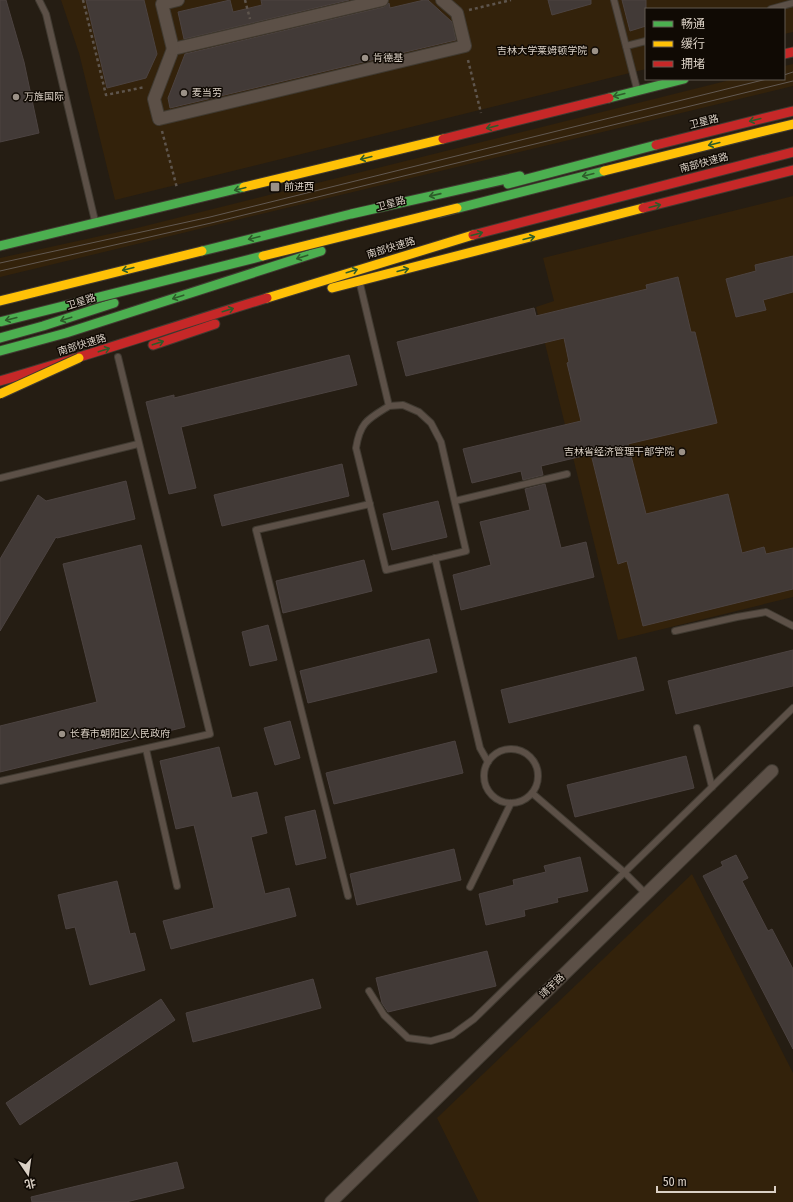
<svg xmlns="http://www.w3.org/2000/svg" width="793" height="1202" font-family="'Fira Sans Condensed','Noto Sans SC',sans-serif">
  <rect width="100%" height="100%" fill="#251d13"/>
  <g fill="#33220b">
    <polygon points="61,0 793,0 793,32 784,34 784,9 646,9 646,69 115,200 79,53"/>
    <polygon points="793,64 793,86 0,277 0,258 137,228 734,79 784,79 784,66"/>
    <polygon points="793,196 793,597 618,640 536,307 554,301 543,258"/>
    <polygon points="692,874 793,1073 793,1202 479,1202 437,1118"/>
  </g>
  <g fill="#423a37" stroke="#4c4341">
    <polygon points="0,0 6,0 24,62 39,133 0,142"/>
    <polygon points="86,0 144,0 157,54 146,78 107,88"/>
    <polygon points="230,0 233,12 262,5 261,0 349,0 184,39 178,12"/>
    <polygon points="424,0 428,0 452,22 456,40 170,108 168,98 185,54 384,7 389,3 390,8"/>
    <polygon points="548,0 591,0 591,4 552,15"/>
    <polygon points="622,0 646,0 646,26 630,31"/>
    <polygon points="793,256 793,292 763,300 766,310 736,317 726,279 756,271 755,265"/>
    <polygon points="678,277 691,332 695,332 717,423 628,444 646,514 728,494 742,553 764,547 766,554 793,548 793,589 643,626 627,561 618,564 591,454 541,466 543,475 523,480 521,471 472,483 463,449 581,421 567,363 569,362 564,338 406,376 397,342 534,308 536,316 647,289 646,285"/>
    <polygon points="349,355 357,385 181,427 196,488 169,494 146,402 174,395 174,398"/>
    <polygon points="342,464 349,496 222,526 214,495"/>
    <polygon points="126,481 135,519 57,538 56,537 0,631 0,559 38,495 46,501"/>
    <polygon points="545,484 561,548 586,542 594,577 461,610 453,575 491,565 480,522 530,510 525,489"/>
    <polygon points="438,501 447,537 392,550 383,514"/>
    <polygon points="141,545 185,727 0,772 0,726 97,702 63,564"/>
    <polygon points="364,560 372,591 283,613 276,581"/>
    <polygon points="268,625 277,660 250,666 242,632"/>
    <polygon points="429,639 437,672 308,703 300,671"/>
    <polygon points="793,650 793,686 676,714 668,681"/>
    <polygon points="636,657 644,690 509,723 501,690"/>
    <polygon points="290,721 300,758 275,765 264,728"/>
    <polygon points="455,741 463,773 334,804 326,773"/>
    <polygon points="219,747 232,798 257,792 267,833 251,837 265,894 289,888 296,916 171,949 163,921 214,908 194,825 176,829 160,761"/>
    <polygon points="686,756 694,788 575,817 567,785"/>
    <polygon points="315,810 326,858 296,865 285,817"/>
    <polygon points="454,849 461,880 357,905 350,874"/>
    <polygon points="736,855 748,878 742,881 768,931 772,929 793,969 793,1049 703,876 723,866 721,862"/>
    <polygon points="580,857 588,891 557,898 558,902 524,910 525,916 486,925 479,894 514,885 513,880 546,872 544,866"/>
    <polygon points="117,881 130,934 135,933 145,970 90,985 75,927 66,929 58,895"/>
    <polygon points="487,951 496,986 388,1012 382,1003 376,978"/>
    <polygon points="313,979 321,1008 193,1042 186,1013"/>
    <polygon points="161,999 175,1020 20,1125 6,1103"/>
    <polygon points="177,1162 184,1188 126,1202 32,1202 31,1197"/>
  </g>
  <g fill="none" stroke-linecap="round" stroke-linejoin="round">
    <defs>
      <g id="lane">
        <polyline points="39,0 46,14 95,221"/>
        <polyline points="614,0 637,89"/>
        <polyline points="771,9 793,3"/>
        <polyline points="626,46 646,41"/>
        <path d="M360,284L389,406C368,419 360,422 356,448L386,570L466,551L441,442L431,423L419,412L403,405L389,406"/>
        <polyline points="0,478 138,444"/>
        <polyline points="455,501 567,474"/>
        <polyline points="435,558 480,748 488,762"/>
        <polyline points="675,631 737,617 766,612 793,626"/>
        <polyline points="697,728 712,787"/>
        <polyline points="146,749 177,886"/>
        <circle cx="511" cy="776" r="27"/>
        <polyline points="0,781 210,734 118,357"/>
        <polyline points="532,793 624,872 646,894"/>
        <polyline points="470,887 511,803"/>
        <polyline points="348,896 256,530 370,504"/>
        <polyline points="369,991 384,1015 408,1038 431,1041 452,1035 474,1019 793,708"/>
      </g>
      <g id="street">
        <polyline points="382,0 173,49 154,99 159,119 465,46 457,13 442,0"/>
        <polyline points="173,49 162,4 178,0"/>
        <polyline points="331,1202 772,771"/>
      </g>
      <g id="fast">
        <polyline points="609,98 684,79"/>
        <polyline points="508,184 656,145"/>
        <polyline points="439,213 604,171"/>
        <polyline points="0,246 244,187"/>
        <polyline points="202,251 351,214 520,176"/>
        <polyline points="0,338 43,326 114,303"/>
        <polyline points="0,351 66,333 321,251"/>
      </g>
      <g id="slow">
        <polyline points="604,171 793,124"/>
        <polyline points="244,187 443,139"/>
        <polyline points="332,288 643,208"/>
        <polyline points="267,298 473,235"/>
        <polyline points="0,301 202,251"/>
      </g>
      <g id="jam">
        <polyline points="784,54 793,52"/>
        <polyline points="443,139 609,98"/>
        <polyline points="656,145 793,111"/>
        <polyline points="643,208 793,170"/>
        <polyline points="473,235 793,152"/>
        <polyline points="153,345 215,324"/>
        <path d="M0,381C90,355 178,325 267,298"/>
      </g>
    </defs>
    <use href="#lane" stroke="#403a31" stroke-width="8"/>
    <use href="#street" stroke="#403a31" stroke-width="14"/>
    <use href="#fast" stroke="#403a31" stroke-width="11"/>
    <use href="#slow" stroke="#403a31" stroke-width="11"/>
    <use href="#jam" stroke="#403a31" stroke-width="11"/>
    <g stroke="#5e554d" stroke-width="2.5" stroke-dasharray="3 3" stroke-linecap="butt">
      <polyline points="83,0 106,95 145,87"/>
      <polyline points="245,0 250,19"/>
      <polyline points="469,10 511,0"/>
      <polyline points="468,60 481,113"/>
      <polyline points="162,131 177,188"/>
    </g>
    <use href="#lane" stroke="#5c5047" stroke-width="6"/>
    <use href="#street" stroke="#5c5047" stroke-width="12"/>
    <use href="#fast" stroke="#4caf50" stroke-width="9"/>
    <use href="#slow" stroke="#ffc107" stroke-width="9"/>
    <use href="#jam" stroke="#c62828" stroke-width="9"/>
    <g stroke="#625952" stroke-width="1">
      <polyline points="784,75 793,72"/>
      <polyline points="0,263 210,217 767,79"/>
      <polyline points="0,271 211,223 793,81"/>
    </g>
    <defs>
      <polyline id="fast-bridge" points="0,322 263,256"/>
      <g id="slow-bridge">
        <polyline points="263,256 457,208"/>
        <polyline points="0,394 79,358"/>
      </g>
    </defs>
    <use href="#fast-bridge" stroke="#403a31" stroke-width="11" stroke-linecap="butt"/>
    <use href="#slow-bridge" stroke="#403a31" stroke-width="11" stroke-linecap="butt"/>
    <use href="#fast-bridge" stroke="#4caf50" stroke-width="9"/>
    <use href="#slow-bridge" stroke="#ffc107" stroke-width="9"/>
  </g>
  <defs><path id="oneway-shaft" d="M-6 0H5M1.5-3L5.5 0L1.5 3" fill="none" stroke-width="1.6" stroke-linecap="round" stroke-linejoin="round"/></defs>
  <g stroke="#2e5c2a">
    <use href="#oneway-shaft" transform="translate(619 95) rotate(166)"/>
    <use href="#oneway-shaft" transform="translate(755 120) rotate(166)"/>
    <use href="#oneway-shaft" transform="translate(492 127) rotate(166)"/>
    <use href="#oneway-shaft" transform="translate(714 144) rotate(166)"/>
    <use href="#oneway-shaft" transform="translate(366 158) rotate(166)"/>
    <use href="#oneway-shaft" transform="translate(588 175) rotate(166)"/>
    <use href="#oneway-shaft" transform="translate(240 189) rotate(166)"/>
    <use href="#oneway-shaft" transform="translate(435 195) rotate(167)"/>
    <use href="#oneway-shaft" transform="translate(655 206) rotate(-14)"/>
    <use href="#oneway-shaft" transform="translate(477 234) rotate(-15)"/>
    <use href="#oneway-shaft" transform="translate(254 238) rotate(166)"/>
    <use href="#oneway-shaft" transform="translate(529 238) rotate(-14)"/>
    <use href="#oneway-shaft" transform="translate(302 257) rotate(162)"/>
    <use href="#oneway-shaft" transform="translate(128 269) rotate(166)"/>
    <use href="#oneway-shaft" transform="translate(403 270) rotate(-14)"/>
    <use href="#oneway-shaft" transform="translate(352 271) rotate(-17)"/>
    <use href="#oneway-shaft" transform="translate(178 297) rotate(162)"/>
    <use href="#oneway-shaft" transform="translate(228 310) rotate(-17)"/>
    <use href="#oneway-shaft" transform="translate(11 319) rotate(166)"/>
    <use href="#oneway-shaft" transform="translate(66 319) rotate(162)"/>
    <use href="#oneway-shaft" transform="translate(158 343) rotate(-18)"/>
    <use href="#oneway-shaft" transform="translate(104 350) rotate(-18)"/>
  </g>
  <g fill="#9b9187" stroke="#100a04" stroke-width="1.5">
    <circle cx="595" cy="51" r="4"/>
    <circle cx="365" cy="58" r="4"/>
    <circle cx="184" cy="93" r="4"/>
    <circle cx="16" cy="97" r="4"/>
    <rect x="270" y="182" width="10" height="10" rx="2"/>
    <circle cx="682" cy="452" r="4"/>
    <circle cx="62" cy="734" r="4"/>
  </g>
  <g text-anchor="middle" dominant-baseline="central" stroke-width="3" stroke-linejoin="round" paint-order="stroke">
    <g font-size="10" fill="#dad0c5" stroke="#100a04" text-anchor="start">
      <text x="587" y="51" text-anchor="end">吉林大学莱姆顿学院</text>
      <text x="373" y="58">肯德基</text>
      <text x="192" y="93">麦当劳</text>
      <text x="24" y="97">万旌国际</text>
      <text x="284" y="187">前进西</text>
      <text x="674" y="452" text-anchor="end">吉林省经济管理干部学院</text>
      <text x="70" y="734">长春市朝阳区人民政府</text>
    </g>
    <g font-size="10" fill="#dad0c5" stroke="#100a04">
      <text transform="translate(704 122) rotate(-14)">卫星路</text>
      <text transform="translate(704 163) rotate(-15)">南部快速路</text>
      <text transform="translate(391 204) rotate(-15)">卫星路</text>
      <text transform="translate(391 248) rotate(-17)">南部快速路</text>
      <text transform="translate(81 302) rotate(-18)">卫星路</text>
      <text transform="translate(82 345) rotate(-17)">南部快速路</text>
      <text transform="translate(552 986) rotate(-44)">靖宇路</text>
    </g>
  </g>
  <rect x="645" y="8" width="140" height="72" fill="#100a04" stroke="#615951"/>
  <rect x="653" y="21" width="20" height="6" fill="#4caf50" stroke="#615951"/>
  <text x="681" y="28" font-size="12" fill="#dad0c5">畅通</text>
  <rect x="653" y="41" width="20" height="6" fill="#ffc107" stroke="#615951"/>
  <text x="681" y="48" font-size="12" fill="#dad0c5">缓行</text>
  <rect x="653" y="61" width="20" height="6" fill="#c62828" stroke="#615951"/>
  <text x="681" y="68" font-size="12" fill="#dad0c5">拥堵</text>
  <g transform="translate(28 1174) rotate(167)" stroke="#100a04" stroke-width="3" paint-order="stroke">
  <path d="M0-3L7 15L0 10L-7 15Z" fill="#dad0c5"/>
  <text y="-6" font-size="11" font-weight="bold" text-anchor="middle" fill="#dad0c5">北</text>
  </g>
  <path d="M657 1186v6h118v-6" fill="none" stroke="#dad0c5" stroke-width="2"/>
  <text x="663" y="1186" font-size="12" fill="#dad0c5" stroke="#100a04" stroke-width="3" paint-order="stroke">50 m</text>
</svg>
